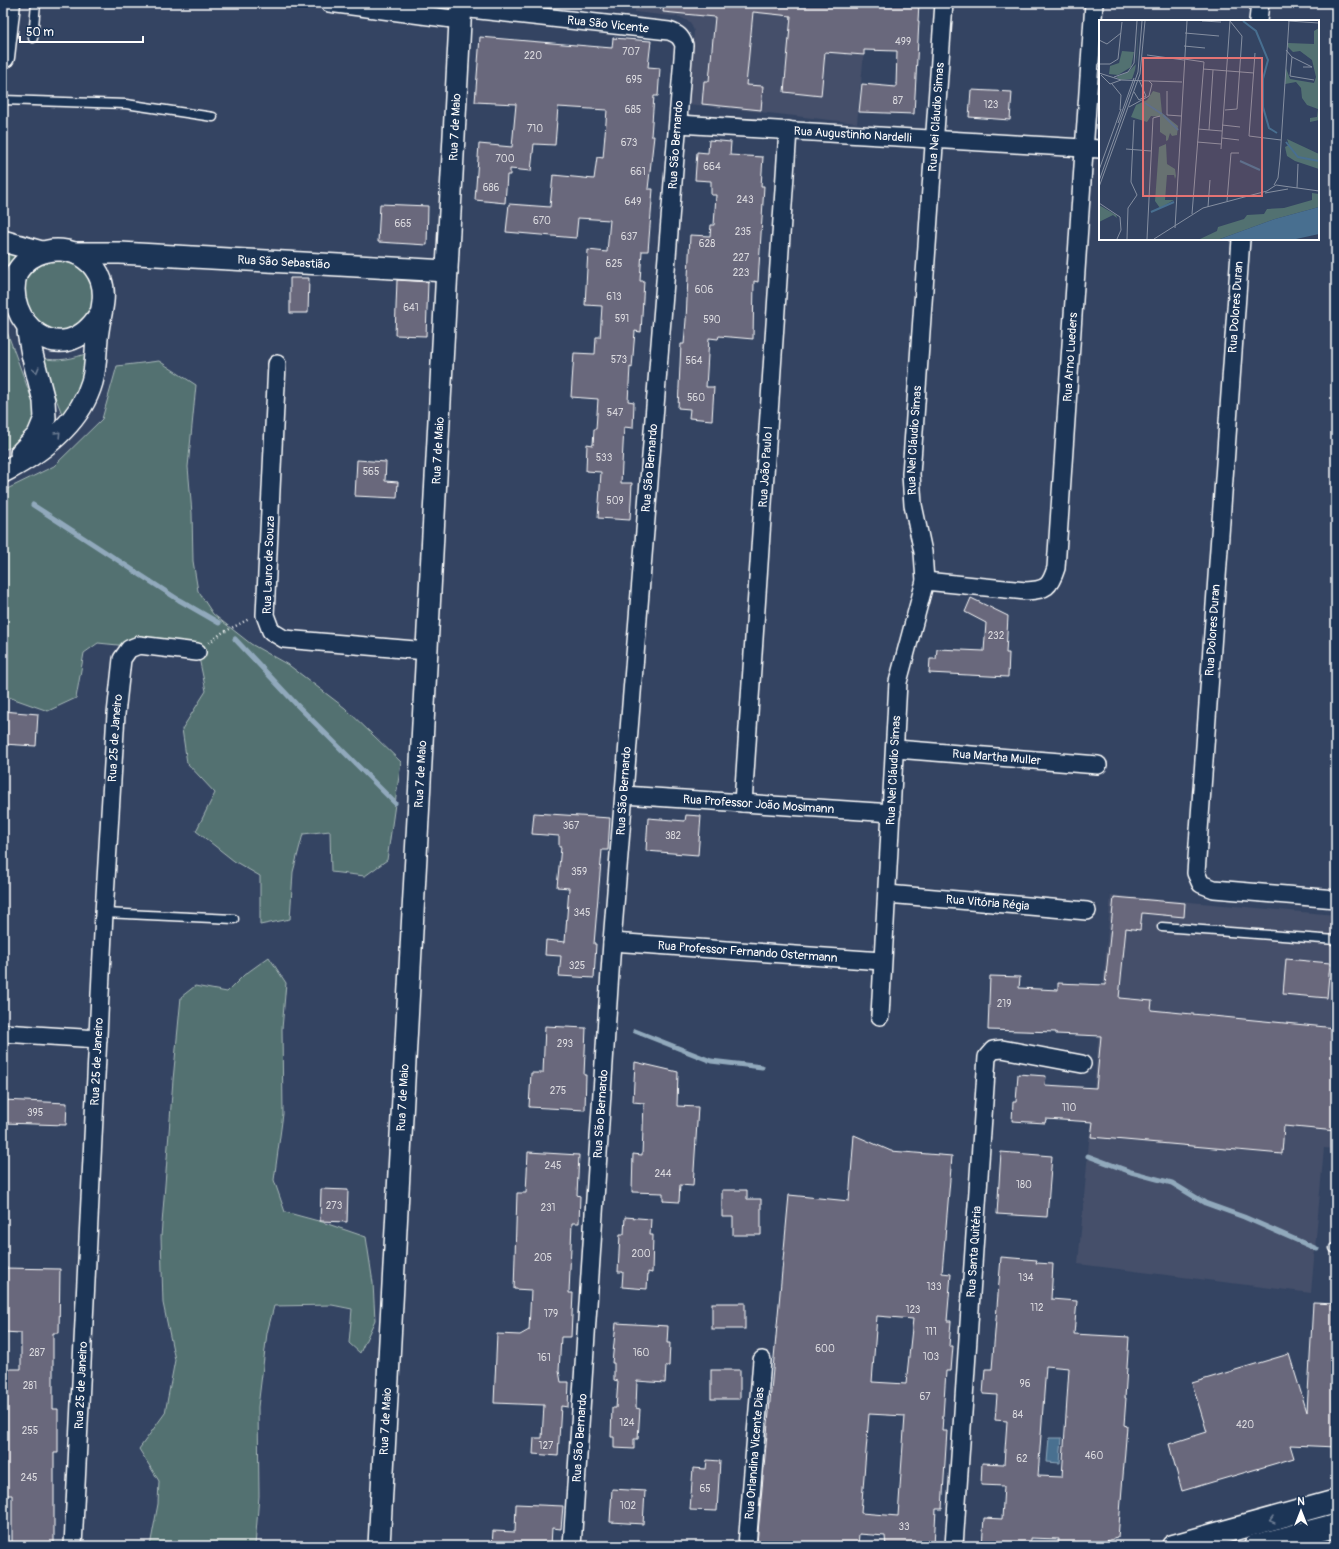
<svg xmlns="http://www.w3.org/2000/svg" width="1339" height="1549" font-family="Pangolin,sans-serif">
  <rect width="100%" height="100%" fill="#344462"/>
  <filter id="ink" filterUnits="userSpaceOnUse"><feTurbulence type="fractalNoise" baseFrequency=".025" numOctaves="2"/><feDisplacementMap in="SourceGraphic" scale="8" xChannelSelector="R" yChannelSelector="G"/><feConvolveMatrix kernelMatrix="1 2 1 2 8 2 1 2 1" color-interpolation-filters="sRGB"/></filter>
  <g filter="url(#ink)">
    <g fill="#444f6a">
      <polygon points="636,3 869,3 857,123 688,104 694,31 690,22 680,17 635,12"/>
      <polygon points="1111,895 1336,915 1336,1149 1324,1148 1311,1293 1078,1264"/>
    </g>
    <g fill="#527171" stroke="#a8b8b8">
      <polygon points="3,246 25,251 6,276 3,274"/>
      <path d="M52,257C58,258 70,258 76,262C106,283 97,325 62,333C56,335 45,330 38,329L18,288L22,277Z"/>
      <polygon points="3,321 34,405 33,428 15,446 3,450"/>
      <path d="M90,352V368L66,414H62L40,358C59,362 73,359 90,352Z"/>
      <polygon points="159,361 196,385 188,467 192,513 193,561 198,591 213,614 251,644 290,666 345,708 401,762 387,860 365,876 331,872 330,831 303,834 293,872 290,919 260,925 260,876 234,861 196,831 215,793 187,763 182,729 206,691 198,653 98,643 84,653 76,698 48,711 3,695 3,491 54,466 102,419 117,366"/>
      <polygon points="269,957 286,983 282,1029 283,1114 274,1180 285,1212 322,1222 366,1237 373,1283 375,1320 360,1353 349,1343 352,1309 332,1305 274,1306 267,1333 258,1407 259,1496 255,1546 150,1546 158,1504 159,1481 139,1449 165,1413 175,1360 163,1303 161,1237 173,1080 181,997 195,986 227,992 244,975"/>
    </g>
    <polygon fill="#486f90" stroke="#91a9bc" points="1049,1438 1062,1438 1060,1463 1047,1462"/>
    <g fill="none" stroke-linecap="round" stroke-linejoin="round">
      <g stroke="#91a9bc" stroke-width="5">
        <polyline points="33,505 179,600 219,623"/>
        <polyline points="235,639 296,704 395,803"/>
        <polyline points="635,1031 711,1061 762,1067"/>
        <polyline points="1088,1156 1131,1172 1172,1183 1205,1203 1244,1217 1317,1249"/>
      </g>
    </g>
    <g fill="#69687c" stroke="#fff" fill-rule="evenodd">
      <polygon points="664,3 919,3 918,21 919,21 914,114 859,112 862,84 896,87 897,51 864,50 864,55 825,52 821,96 784,92 791,16 753,12 746,85 763,86 761,110 702,104 704,81 709,81 715,17 663,12"/>
      <polygon points="480,37 612,48 613,38 651,41 648,67 660,68 658,96 654,96 651,136 654,136 648,189 653,189 648,251 642,251 640,281 644,281 641,332 635,331 632,368 630,367 628,401 634,402 633,428 624,427 621,483 632,483 630,520 598,518 601,472 586,471 587,444 593,445 594,429 596,429 598,399 571,397 574,353 595,354 596,337 600,337 602,306 585,305 588,250 607,252 610,220 578,218 576,238 506,232 509,204 550,207 553,175 594,179 597,157 603,158 607,110 558,107 555,145 534,144 531,171 510,169 510,175 507,175 505,203 475,200 479,144 512,147 516,104 475,102"/>
      <polygon points="971,90 1012,92 1010,120 969,117"/>
      <polygon points="709,140 731,142 730,155 763,157 761,186 764,186 758,282 754,281 753,339 719,336 718,339 709,338 706,387 714,387 712,420 689,418 690,409 678,408 681,344 684,344 686,320 690,235 710,236 711,225 714,225 716,195 711,195 711,181 695,180 697,152 708,153"/>
      <polygon points="380,204 428,206 427,245 378,242"/>
      <polygon points="290,278 309,278 308,313 290,313"/>
      <polygon points="397,280 428,282 426,336 395,335"/>
      <polygon points="357,460 386,462 385,481 398,482 397,498 355,496"/>
      <polygon points="971,598 1008,616 1006,653 1009,653 1008,677 929,673 930,659 936,659 937,649 984,651 986,623 965,612"/>
      <polygon points="3,711 38,714 36,746 3,744"/>
      <polygon points="534,813 610,818 608,850 602,850 594,944 596,944 594,978 559,976 561,956 545,955 546,940 565,942 569,888 557,887 561,847 559,847 559,836 532,834"/>
      <polygon points="686,815 701,816 698,855 646,851 648,818 685,821"/>
      <polygon points="1114,897 1185,903 1184,917 1142,913 1140,930 1126,928 1119,998 1152,1001 1151,1010 1336,1028 1336,1131 1284,1126 1282,1154 1091,1137 1093,1122 1046,1119 1045,1123 1012,1121 1013,1102 1016,1102 1018,1074 1046,1076 1045,1085 1096,1088 1101,1036 1056,1034 1056,1032 988,1030 990,976 1020,977 1019,988 1058,990 1058,983 1105,985"/>
      <polygon points="1286,959 1330,963 1327,998 1283,994"/>
      <polygon points="545,1026 586,1028 584,1075 586,1075 585,1110 529,1107 531,1073 543,1073"/>
      <polygon points="635,1062 678,1072 677,1106 698,1107 693,1186 680,1185 679,1202 663,1201 663,1193 632,1192 633,1154 642,1155 644,1103 633,1102"/>
      <polygon points="3,1100 67,1103 66,1125 3,1123"/>
      <path d="M854,1135L891,1151L952,1156L942,1273L951,1274L947,1321H951L949,1346H953L951,1371H946L942,1431H947L942,1509H936L934,1546H886L885,1536L859,1534L858,1546H796L757,1543L789,1195L849,1201ZM877,1316L913,1319L906,1384L872,1382ZM869,1414L905,1416L898,1516L861,1513Z"/>
      <polygon points="528,1152 579,1155 577,1195 580,1196 579,1223 572,1223 569,1293 573,1293 571,1337 561,1337 559,1371 561,1382 569,1382 568,1407 561,1406 558,1456 533,1454 534,1438 542,1438 544,1405 494,1403 497,1334 520,1335 529,1330 531,1290 514,1289 517,1193 526,1193"/>
      <polygon points="1001,1152 1052,1156 1047,1217 997,1214"/>
      <polygon points="321,1189 348,1190 347,1222 320,1221"/>
      <polygon points="722,1190 747,1190 747,1199 761,1199 761,1235 733,1235 733,1217 722,1217"/>
      <polygon points="625,1217 651,1219 650,1235 653,1235 652,1273 648,1272 647,1289 622,1287 623,1272 618,1272 620,1234 624,1234"/>
      <path d="M1001,1257L1037,1260L1036,1263L1053,1264L1051,1299L1077,1301L1074,1334L1129,1337L1125,1398H1126L1124,1425L1127,1426L1118,1538L1086,1546H1058L1059,1539L1030,1538V1544L1020,1543V1546H982L984,1518L1002,1519L1004,1486L981,1485L982,1463L1004,1464L1007,1421L995,1420L997,1395L983,1394L985,1369H992ZM1046,1366L1069,1368L1062,1477L1038,1476Z"/>
      <polygon points="3,1268 60,1269 59,1333 53,1333 53,1409 58,1409 58,1453 54,1453 54,1546 12,1546 12,1495 3,1495 3,1409 7,1409 7,1369 21,1369 21,1333 3,1332"/>
      <rect x="712" y="1303" width="33" height="26"/>
      <polygon points="1313,1303 1336,1304 1336,1447 1290,1445 1294,1458 1182,1491 1169,1444 1207,1432 1192,1383 1289,1354 1307,1412"/>
      <polygon points="616,1323 668,1326 667,1343 670,1343 669,1366 666,1366 665,1383 637,1381 636,1408 640,1409 638,1439 634,1439 634,1449 614,1448 614,1437 611,1437 612,1408 616,1408 618,1381 614,1380 614,1363 612,1363"/>
      <rect x="711" y="1370" width="29" height="29"/>
      <polygon points="707,1460 720,1461 717,1511 690,1510 693,1468 706,1469"/>
      <polygon points="612,1489 645,1491 643,1524 610,1522"/>
      <polygon points="516,1504 563,1506 561,1529 552,1528 551,1546 492,1546 493,1531 515,1532"/>
    </g>
    <g fill="none" stroke-linecap="round" stroke-linejoin="round">
      <defs>
        <g id="service">
          <polyline points="33,38 36,3"/>
          <polyline points="3,100 126,104 213,117"/>
          <polyline points="104,913 234,919"/>
          <polyline points="1162,927 1336,940"/>
          <polyline points="1334,1248 1336,1248"/>
        </g>
        <g id="minor">
          <polyline points="329,3 460,20"/>
          <path id="s1" d="M461,8L669,31C678,34 681,37 684,45L612,942L572,1546"/>
          <polyline points="1258,21 1260,3"/>
          <path id="s2" d="M678,124L1100,149"/>
          <polyline points="1241,239 1196,873 1201,884 1214,889 1336,899"/>
          <polyline points="277,364 265,615 271,631 284,639 427,651"/>
          <path id="s3" d="M925,581L1026,591C1046,590 1050,587 1056,568L1094,3"/>
          <path id="s4" d="M896,749L1098,765"/>
          <path id="s5" d="M624,795L892,813"/>
          <path id="s6" d="M743,803L788,130"/>
          <path id="s7" d="M887,894L1087,911"/>
          <path id="s8" d="M612,942L882,961"/>
          <path id="s9" d="M880,1016L898,682L925,581L923,552L913,505L911,474L944,3"/>
          <polyline points="3,1033 98,1039"/>
          <path id="s10" d="M73,1546L104,913L116,714L122,659L129,649L139,645L197,652"/>
          <path id="s11" d="M747,1546L762,1360"/>
          <path id="s12" d="M954,1546L987,1057L993,1050L1002,1049L1082,1064"/>
        </g>
        <g id="tertiary">
          <polyline points="3,241 42,252"/>
          <path id="s13" d="M77,253H120L447,271"/>
          <polyline points="21,453 38,435 45,418 44,401 32,354 28,332"/>
          <path d="M3,472C40,453 80,424 92,382C97,365 95,348 98,331C100,314 107,297 101,280C88,243 37,240 17,272C0,321 62,375 100,314"/>
          <path id="s14" d="M379,1546C405,1032 436,517 461,3"/>
        </g>
        <polyline id="secondary" points="3,57 9,3"/>
        <g id="primary">
          <polyline points="1173,1546 1336,1501"/>
          <polyline points="1255,1546 1336,1525"/>
        </g>
      </defs>
      <use href="#service" stroke="#fff" stroke-width="11"/>
      <use href="#minor" stroke="#fff" stroke-width="20"/>
      <use href="#tertiary" stroke="#fff" stroke-width="24"/>
      <use href="#secondary" stroke="#fff" stroke-width="25"/>
      <use href="#primary" stroke="#fff" stroke-width="25"/>
      <polyline stroke="#fff" stroke-width="2.5" stroke-dasharray="1 3" stroke-linecap="butt" points="209,643 222,633 249,619"/>
      <use href="#service" stroke="#1d3557" stroke-width="8"/>
      <use href="#minor" stroke="#1d3557" stroke-width="17"/>
      <use href="#tertiary" stroke="#1d3557" stroke-width="21"/>
      <use href="#secondary" stroke="#1d3557" stroke-width="22"/>
      <use href="#primary" stroke="#1d3557" stroke-width="22"/>
    </g>
    <defs><path id="oneway-chevron" d="M-2-3.5L2.5 0L-2 3.5" fill="none" stroke-width="1.6" stroke-linecap="round" stroke-linejoin="round"/></defs>
    <g stroke="#6c7c92">
      <use href="#oneway-chevron" transform="translate(36 370) rotate(74)"/>
      <use href="#oneway-chevron" transform="translate(58 434) rotate(-46)"/>
      <use href="#oneway-chevron" transform="translate(1272 1520) rotate(165)"/>
    </g>
  </g>
  <g text-anchor="middle" dominant-baseline="central" stroke-width="3" stroke-linejoin="round" paint-order="stroke">
    <g font-size="10" fill="#dad9de">
      <text x="903" y="42">499</text>
      <text x="631" y="52">707</text>
      <text x="533" y="56">220</text>
      <text x="634" y="80">695</text>
      <text x="898" y="101">87</text>
      <text x="991" y="105">123</text>
      <text x="633" y="110">685</text>
      <text x="535" y="129">710</text>
      <text x="629" y="143">673</text>
      <text x="505" y="159">700</text>
      <text x="712" y="167">664</text>
      <text x="638" y="172">661</text>
      <text x="491" y="188">686</text>
      <text x="745" y="200">243</text>
      <text x="633" y="202">649</text>
      <text x="542" y="221">670</text>
      <text x="403" y="224">665</text>
      <text x="743" y="232">235</text>
      <text x="629" y="237">637</text>
      <text x="707" y="244">628</text>
      <text x="741" y="258">227</text>
      <text x="614" y="264">625</text>
      <text x="741" y="273">223</text>
      <text x="704" y="290">606</text>
      <text x="614" y="297">613</text>
      <text x="411" y="308">641</text>
      <text x="622" y="319">591</text>
      <text x="712" y="320">590</text>
      <text x="619" y="360">573</text>
      <text x="694" y="361">564</text>
      <text x="696" y="398">560</text>
      <text x="615" y="413">547</text>
      <text x="604" y="458">533</text>
      <text x="371" y="472">565</text>
      <text x="615" y="501">509</text>
      <text x="996" y="636">232</text>
      <text x="571" y="826">367</text>
      <text x="673" y="836">382</text>
      <text x="579" y="872">359</text>
      <text x="582" y="913">345</text>
      <text x="577" y="966">325</text>
      <text x="1004" y="1004">219</text>
      <text x="565" y="1044">293</text>
      <text x="558" y="1091">275</text>
      <text x="1069" y="1108">110</text>
      <text x="35" y="1113">395</text>
      <text x="553" y="1166">245</text>
      <text x="663" y="1174">244</text>
      <text x="1024" y="1185">180</text>
      <text x="334" y="1206">273</text>
      <text x="548" y="1208">231</text>
      <text x="641" y="1254">200</text>
      <text x="543" y="1258">205</text>
      <text x="1026" y="1278">134</text>
      <text x="934" y="1287">133</text>
      <text x="1037" y="1308">112</text>
      <text x="913" y="1310">123</text>
      <text x="551" y="1314">179</text>
      <text x="931" y="1332">111</text>
      <text x="825" y="1349">600</text>
      <text x="37" y="1353">287</text>
      <text x="641" y="1353">160</text>
      <text x="931" y="1357">103</text>
      <text x="544" y="1358">161</text>
      <text x="1025" y="1384">96</text>
      <text x="30" y="1386">281</text>
      <text x="925" y="1397">67</text>
      <text x="1018" y="1415">84</text>
      <text x="627" y="1423">124</text>
      <text x="1245" y="1425">420</text>
      <text x="30" y="1431">255</text>
      <text x="546" y="1446">127</text>
      <text x="1094" y="1456">460</text>
      <text x="1022" y="1459">62</text>
      <text x="29" y="1478">245</text>
      <text x="705" y="1489">65</text>
      <text x="628" y="1506">102</text>
      <text x="904" y="1527">33</text>
    </g>
    <g font-size="12" fill="#fff" stroke="#1d3557">
      <text stroke="none"><textPath href="#s1" startOffset="148">Rua São Vicente</textPath></text>
      <text stroke="none"><textPath href="#s9" startOffset="905">Rua Nei Cláudio Simas</textPath></text>
      <text stroke="none"><textPath href="#s14" startOffset="1421">Rua 7 de Maio</textPath></text>
      <text stroke="none"><textPath href="#s2" startOffset="175">Rua Augustinho Nardelli</textPath></text>
      <text transform="translate(676 145) rotate(-86)">Rua São Bernardo</text>
      <text stroke="none"><textPath href="#s13" startOffset="207">Rua São Sebastião</textPath></text>
      <text transform="translate(1236 307) rotate(-86)">Rua Dolores Duran</text>
      <text stroke="none"><textPath href="#s3" startOffset="355">Rua Arno Lueders</textPath></text>
      <text stroke="none"><textPath href="#s9" startOffset="581">Rua Nei Cláudio Simas</textPath></text>
      <text stroke="none"><textPath href="#s14" startOffset="1097">Rua 7 de Maio</textPath></text>
      <text stroke="none"><textPath href="#s6" startOffset="337">Rua João Paulo I</textPath></text>
      <text transform="translate(650 468) rotate(-85)">Rua São Bernardo</text>
      <text transform="translate(269 565) rotate(-88)">Rua Lauro de Souza</text>
      <text transform="translate(1213 630) rotate(-86)">Rua Dolores Duran</text>
      <text stroke="none"><textPath href="#s10" startOffset="809">Rua 25 de Janeiro</textPath></text>
      <text stroke="none"><textPath href="#s4" startOffset="101">Rua Martha Muller</textPath></text>
      <text stroke="none"><textPath href="#s9" startOffset="246">Rua Nei Cláudio Simas</textPath></text>
      <text stroke="none"><textPath href="#s14" startOffset="773">Rua 7 de Maio</textPath></text>
      <text transform="translate(624 791) rotate(-86)">Rua São Bernardo</text>
      <text stroke="none"><textPath href="#s5" startOffset="135">Rua Professor João Mosimann</textPath></text>
      <text stroke="none"><textPath href="#s7" startOffset="101">Rua Vitória Régia</textPath></text>
      <text stroke="none"><textPath href="#s8" startOffset="136">Rua Professor Fernando Ostermann</textPath></text>
      <text stroke="none"><textPath href="#s10" startOffset="485">Rua 25 de Janeiro</textPath></text>
      <text stroke="none"><textPath href="#s14" startOffset="449">Rua 7 de Maio</textPath></text>
      <text transform="translate(601 1114) rotate(-86)">Rua São Bernardo</text>
      <text stroke="none"><textPath href="#s12" startOffset="295">Rua Santa Quitéria</textPath></text>
      <text stroke="none"><textPath href="#s10" startOffset="161">Rua 25 de Janeiro</textPath></text>
      <text stroke="none"><textPath href="#s14" startOffset="125">Rua 7 de Maio</textPath></text>
      <text transform="translate(580 1438) rotate(-86)">Rua São Bernardo</text>
      <text stroke="none"><textPath href="#s11" startOffset="93">Rua Orlandina Vicente Dias</textPath></text>
    </g>
  </g>
  <g transform="translate(1099 20)">
    <rect width="220" height="220" fill="#344462"/>
    <path d="M40,1L38,37L36,50L33,59L22,60L17,57L29,52L37,44ZM220,8V100L211,102V98L218,97L219,89L208,85L203,78L202,68L197,62L186,64L187,48L191,59L215,63L217,57L213,40L201,31L194,32L189,27V23L215,24V11ZM23,31L35,32L32,47L19,55L10,54L11,46L20,43ZM54,71L61,73L63,93L79,106L78,115L73,116L71,113L69,120L67,121V116L61,112V97L52,96L48,102L32,97L37,85L48,80ZM188,119L220,134V149L196,141L188,136L186,127L190,125ZM67,124L68,144L76,149L77,156L76,159L75,155H68L66,180H75L61,188L56,181L60,127ZM213,173L220,174V187L176,199L121,219H101L118,211L119,207L145,199L148,195L165,194L168,189L185,188L213,180ZM0,185L17,195L18,198L14,195L0,202Z" fill="#527171"/>
    <path d="M220,187V214L197,219H121L176,199Z" fill="#486f90"/>
    <path fill="none" stroke="#486f90" stroke-width="2" d="M144,1L157,11L169,40L164,59V87L170,108L178,113M46,83L63,94M64,95L79,110M187,122L199,137L220,141M141,141L161,150M52,192L75,182"/>
    <path fill="none" stroke="#858fa1" stroke-width="1" d="M103,1L122,2M189,1L220,3M86,13L120,16M0,20L8,24L22,13M85,26L106,28M187,30L193,37L213,47H204M156,33L150,116L182,120M48,35L85,40M193,37L191,56L215,60M85,39L105,42L93,194M0,44H11L19,39L23,2M104,49L155,53M0,53L22,60L83,62M2,55L11,64L22,60M15,57L29,52L35,43L38,1M13,64L22,75L21,90M68,71V95L82,96M35,72L40,80L47,76L40,60M30,87L50,76L53,64L50,61M126,90L138,89L143,16L131,1M19,103L35,58M123,105L141,107M99,109L123,111M110,110L114,50M123,118L140,120M98,122L122,124M27,129L52,131M122,129L131,1M0,150L22,89M0,161L39,52L43,1M175,165L179,158L181,139L190,1M0,167L41,54L46,1M198,168L199,144M166,173L189,169M128,181L132,133H140M0,183L21,197L22,210L18,219M109,187L111,160M76,208L88,1M28,219L29,188L38,175L32,162L35,100M48,219L54,98L61,96M55,219L104,188L168,171L177,165L220,171"/>
    <path fill="#e47373" fill-opacity="0.15" stroke="#e47373" stroke-width="2" d="M44,38H163V176H44Z"/>
    <rect width="220" height="220" fill="none" stroke="#fff" stroke-width="2"/>
  </g>
  <rect width="1339" height="1549" fill="none" stroke="#1d3557" stroke-width="16"/>
  <rect x="8" y="8" width="1323" height="1533" fill="none" stroke="#fff" stroke-width="1.5" filter="url(#ink)"/>
  <g transform="translate(1301 1511)" stroke="#1d3557" stroke-width="3" paint-order="stroke">
  <path d="M0-3L7 15L0 10L-7 15Z" fill="#ffffff"/>
  <text y="-6" font-size="11" font-weight="bold" text-anchor="middle" fill="#ffffff">N</text>
  </g>
  <path d="M20 36v6h123v-6" fill="none" stroke="#ffffff" stroke-width="2"/>
  <text x="26" y="36" font-size="12" fill="#ffffff" stroke="#1d3557" stroke-width="3" paint-order="stroke">50 m</text>
</svg>
